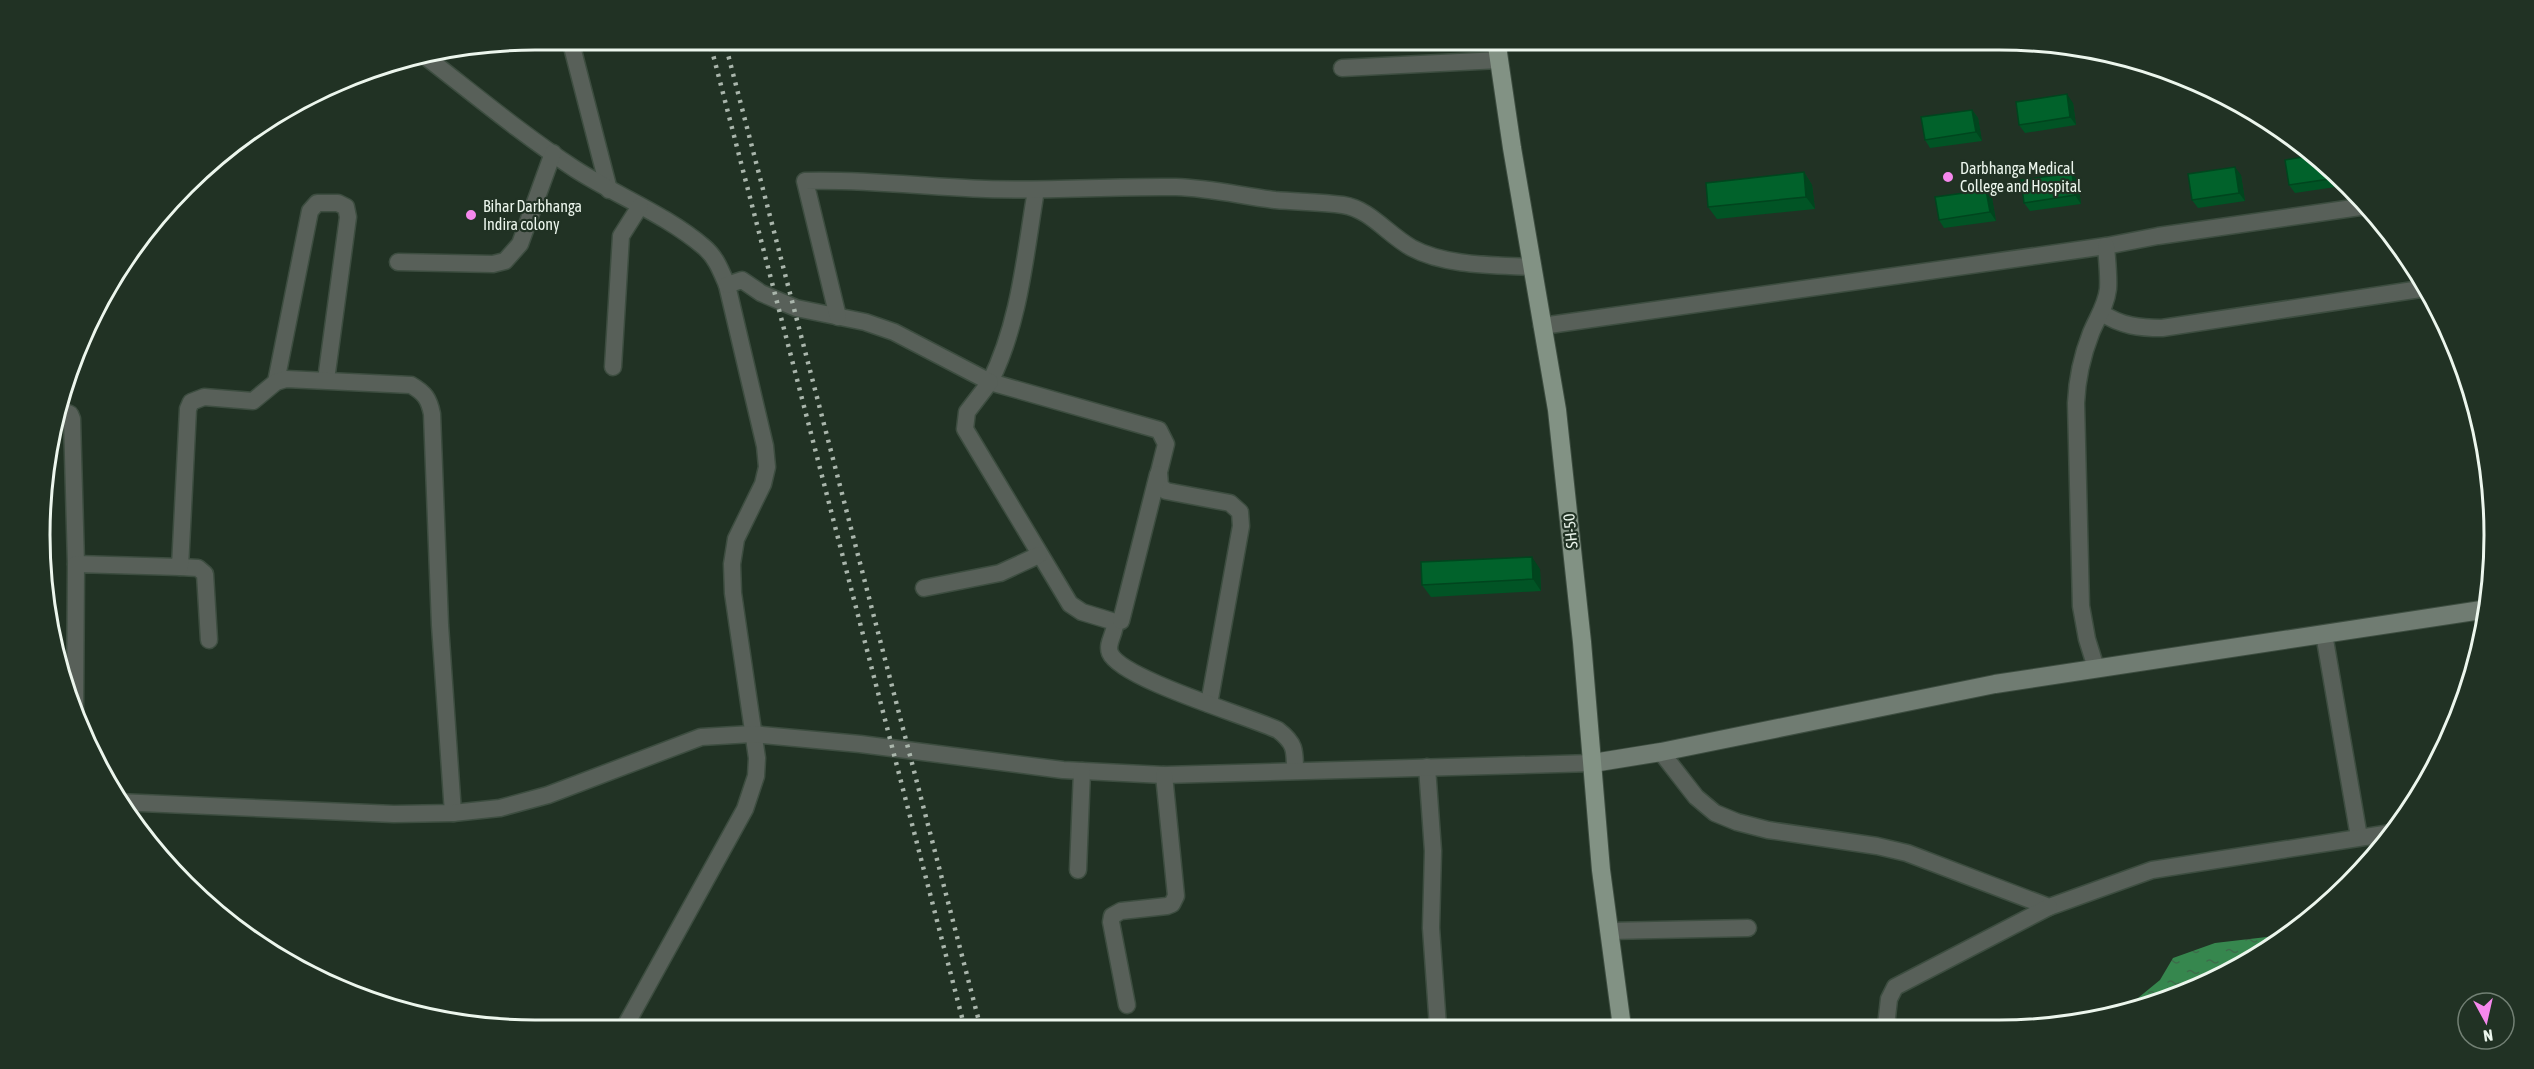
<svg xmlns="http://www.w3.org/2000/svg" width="2534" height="1069" font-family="'Asap Condensed',sans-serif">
  <defs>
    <pattern id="water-ripples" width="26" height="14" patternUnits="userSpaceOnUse" patternTransform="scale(1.5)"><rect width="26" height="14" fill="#36874e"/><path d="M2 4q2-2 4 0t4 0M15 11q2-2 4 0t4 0" fill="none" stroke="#3e6c4b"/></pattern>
  </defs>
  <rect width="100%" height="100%" fill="#213224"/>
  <polygon fill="url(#water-ripples)" points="2284,935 2218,979 2127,1007 2160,980 2173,958 2215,943"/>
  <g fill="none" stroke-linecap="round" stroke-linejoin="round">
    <defs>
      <g id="street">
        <polyline points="570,39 609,190"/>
        <path d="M426,57C475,95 523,135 575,169C617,196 665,214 704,247C716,257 721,271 727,285L765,446L767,467L763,484L736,539L732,564L733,593L757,758L756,776L745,809L623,1030"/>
        <polyline points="1342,68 1499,60"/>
        <path d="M1036,190C1025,255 1020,322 990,382L1159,430L1166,444L1159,472L1160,486L1166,491L1230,503L1240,512L1241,526L1209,704"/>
        <polyline points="398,262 493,264 505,261 520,244 553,153"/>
        <path d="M727,285L742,280L761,293L796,308L865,322L894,332L990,382L967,412L965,429L1070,604L1082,612L1115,622C1116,633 1106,643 1110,653C1121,679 1248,716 1278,730C1295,743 1295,750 1295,770"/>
        <path d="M2102,313C2121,326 2140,328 2162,328L2427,288"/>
        <path d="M838,317L805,181C866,179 925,187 986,189C1050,191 1113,186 1176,187C1210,188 1242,196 1275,200C1298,202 1321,202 1343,205C1370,209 1388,235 1412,248C1445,266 1495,265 1532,267"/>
        <polyline points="1542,326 2106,246 2158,236 2367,206"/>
        <polyline points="613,367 621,236 640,206"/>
        <polyline points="276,382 310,211 317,203 338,203 346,207 348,217 326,380"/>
        <polyline points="57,409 70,414 72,419 76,564"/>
        <polyline points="180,567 198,568 205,574 209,640"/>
        <polyline points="924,588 1000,573 1039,555"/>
        <polyline points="1121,621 1158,474"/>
        <polyline points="2324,634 2359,837"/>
        <path d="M2096,668L2087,639L2081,606L2076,403C2077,379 2082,356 2091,333C2097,318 2106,306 2108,289C2109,276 2107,260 2106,246"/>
        <path d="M75,717L76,564L180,567L188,409L191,402L204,397L253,401L276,382L286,379L411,385C425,393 429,399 432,414L440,625L453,813"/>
        <polyline points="1661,752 1696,797 1715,813 1737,822 1768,830 1877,846 1907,853 2049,907 2152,870 2391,833"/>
        <polyline points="1427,767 1433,851 1431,928 1438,1027"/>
        <polyline points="118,802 394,814 453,813 500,808 548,795 701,737 752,734 860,744 1063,770 1164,775 1593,763"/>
        <polyline points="1078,870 1082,771"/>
        <polyline points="1609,931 1748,928"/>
        <polyline points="1127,1005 1111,922 1112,916 1121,911 1167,906 1172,904 1176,896 1164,775"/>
        <polyline points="1886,1026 1889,999 1895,987 2049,907"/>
      </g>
      <polyline id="secondary" points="1593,763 1661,752 1995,684 2488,609"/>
      <polyline id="primary" points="1496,39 1512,148 1557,410 1582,642 1601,870 1622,1027"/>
    </defs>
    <use href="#street" stroke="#3d4d40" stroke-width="19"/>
    <use href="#secondary" stroke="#3d4d40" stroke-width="20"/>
    <use href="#primary" stroke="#3d4d40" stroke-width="20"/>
    <use href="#street" stroke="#586059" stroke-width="16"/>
    <use href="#secondary" stroke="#707c72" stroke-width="18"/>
    <use href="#primary" stroke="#829284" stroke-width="18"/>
    <g stroke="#aab6ac" stroke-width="4.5" stroke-dasharray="3 6" stroke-linecap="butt">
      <polyline points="709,39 965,1029"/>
      <polyline points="724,39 981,1029"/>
    </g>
  </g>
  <g fill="#015425">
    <polygon points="2073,103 2076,125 2025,133 2019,125"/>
    <polygon points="1972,110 1978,118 1982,141 1930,148 1925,140"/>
    <polygon points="2326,162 2342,186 2295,193 2289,185"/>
    <polygon points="1804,172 1812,185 1815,209 1717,219 1708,207"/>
    <polygon points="2241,175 2245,201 2198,208 2192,200"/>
    <polygon points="2078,181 2081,204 2030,211 2024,203"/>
    <polygon points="1992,198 1996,221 1944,228 1939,220"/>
    <polygon points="1540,569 1541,591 1431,597 1422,585"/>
  </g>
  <g fill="#01451e">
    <polygon points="2067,94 2073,103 2076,125 2070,117"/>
    <polygon points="1972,110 1978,118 1982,141 1976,132"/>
    <polygon points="2235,167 2241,175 2245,201 2239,193"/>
    <polygon points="1804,172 1812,185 1815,209 1806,197"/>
    <polygon points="2335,172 2341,178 2342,186 2336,178"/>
    <polygon points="2072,173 2078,181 2081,204 2075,195"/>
    <polygon points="1986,190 1992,198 1996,221 1990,212"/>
    <polygon points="1532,557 1540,569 1541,591 1533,579"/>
  </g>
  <g fill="#01622b" stroke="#01451e" stroke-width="1.5">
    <polygon points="2067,94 2070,117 2019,125 2016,102"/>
    <polygon points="1972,110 1976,132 1925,140 1921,117"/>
    <polygon points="2316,155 2326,162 2335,172 2336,178 2289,185 2285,160"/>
    <polygon points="2235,167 2239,193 2192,200 2188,174"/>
    <polygon points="1804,172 1806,197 1708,207 1706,183"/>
    <polygon points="2072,173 2075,195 2024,203 2021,180"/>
    <polygon points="1986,190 1990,212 1939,220 1935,197"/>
    <polygon points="1532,557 1533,579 1422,585 1421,562"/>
  </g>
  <g fill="#f688ed" stroke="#213224" stroke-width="2">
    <circle cx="1948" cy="177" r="6"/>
    <circle cx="471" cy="215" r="6"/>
  </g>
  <g text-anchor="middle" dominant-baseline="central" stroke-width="4.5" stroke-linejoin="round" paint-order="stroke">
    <g font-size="16" fill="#ecf6ed" stroke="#213224" text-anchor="start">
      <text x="1960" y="168">Darbhanga Medical<tspan x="1960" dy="18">College and Hospital</tspan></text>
      <text x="483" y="206">Bihar Darbhanga<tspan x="483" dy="18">Indira colony</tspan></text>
    </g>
    <g font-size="16" fill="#ecf6ed" stroke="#213224">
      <text transform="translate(1570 531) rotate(-96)">SH-50</text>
    </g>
  </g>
  <path d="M0 0H2534V1069H0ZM535 50H1999A485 485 0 0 1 2484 535V535A485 485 0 0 1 1999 1020H535A485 485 0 0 1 50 535V535A485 485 0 0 1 535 50Z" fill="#213224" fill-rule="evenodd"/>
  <path fill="none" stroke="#ecf6ed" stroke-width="3" d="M535 50H1999A485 485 0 0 1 2484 535V535A485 485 0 0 1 1999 1020H535A485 485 0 0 1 50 535V535A485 485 0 0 1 535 50Z"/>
  <g transform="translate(2486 1021) rotate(172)"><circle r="28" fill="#213224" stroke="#728074" stroke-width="1.5"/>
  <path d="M0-4.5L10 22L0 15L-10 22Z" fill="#f688ed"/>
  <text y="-9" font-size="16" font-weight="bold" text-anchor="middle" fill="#ecf6ed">N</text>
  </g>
</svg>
